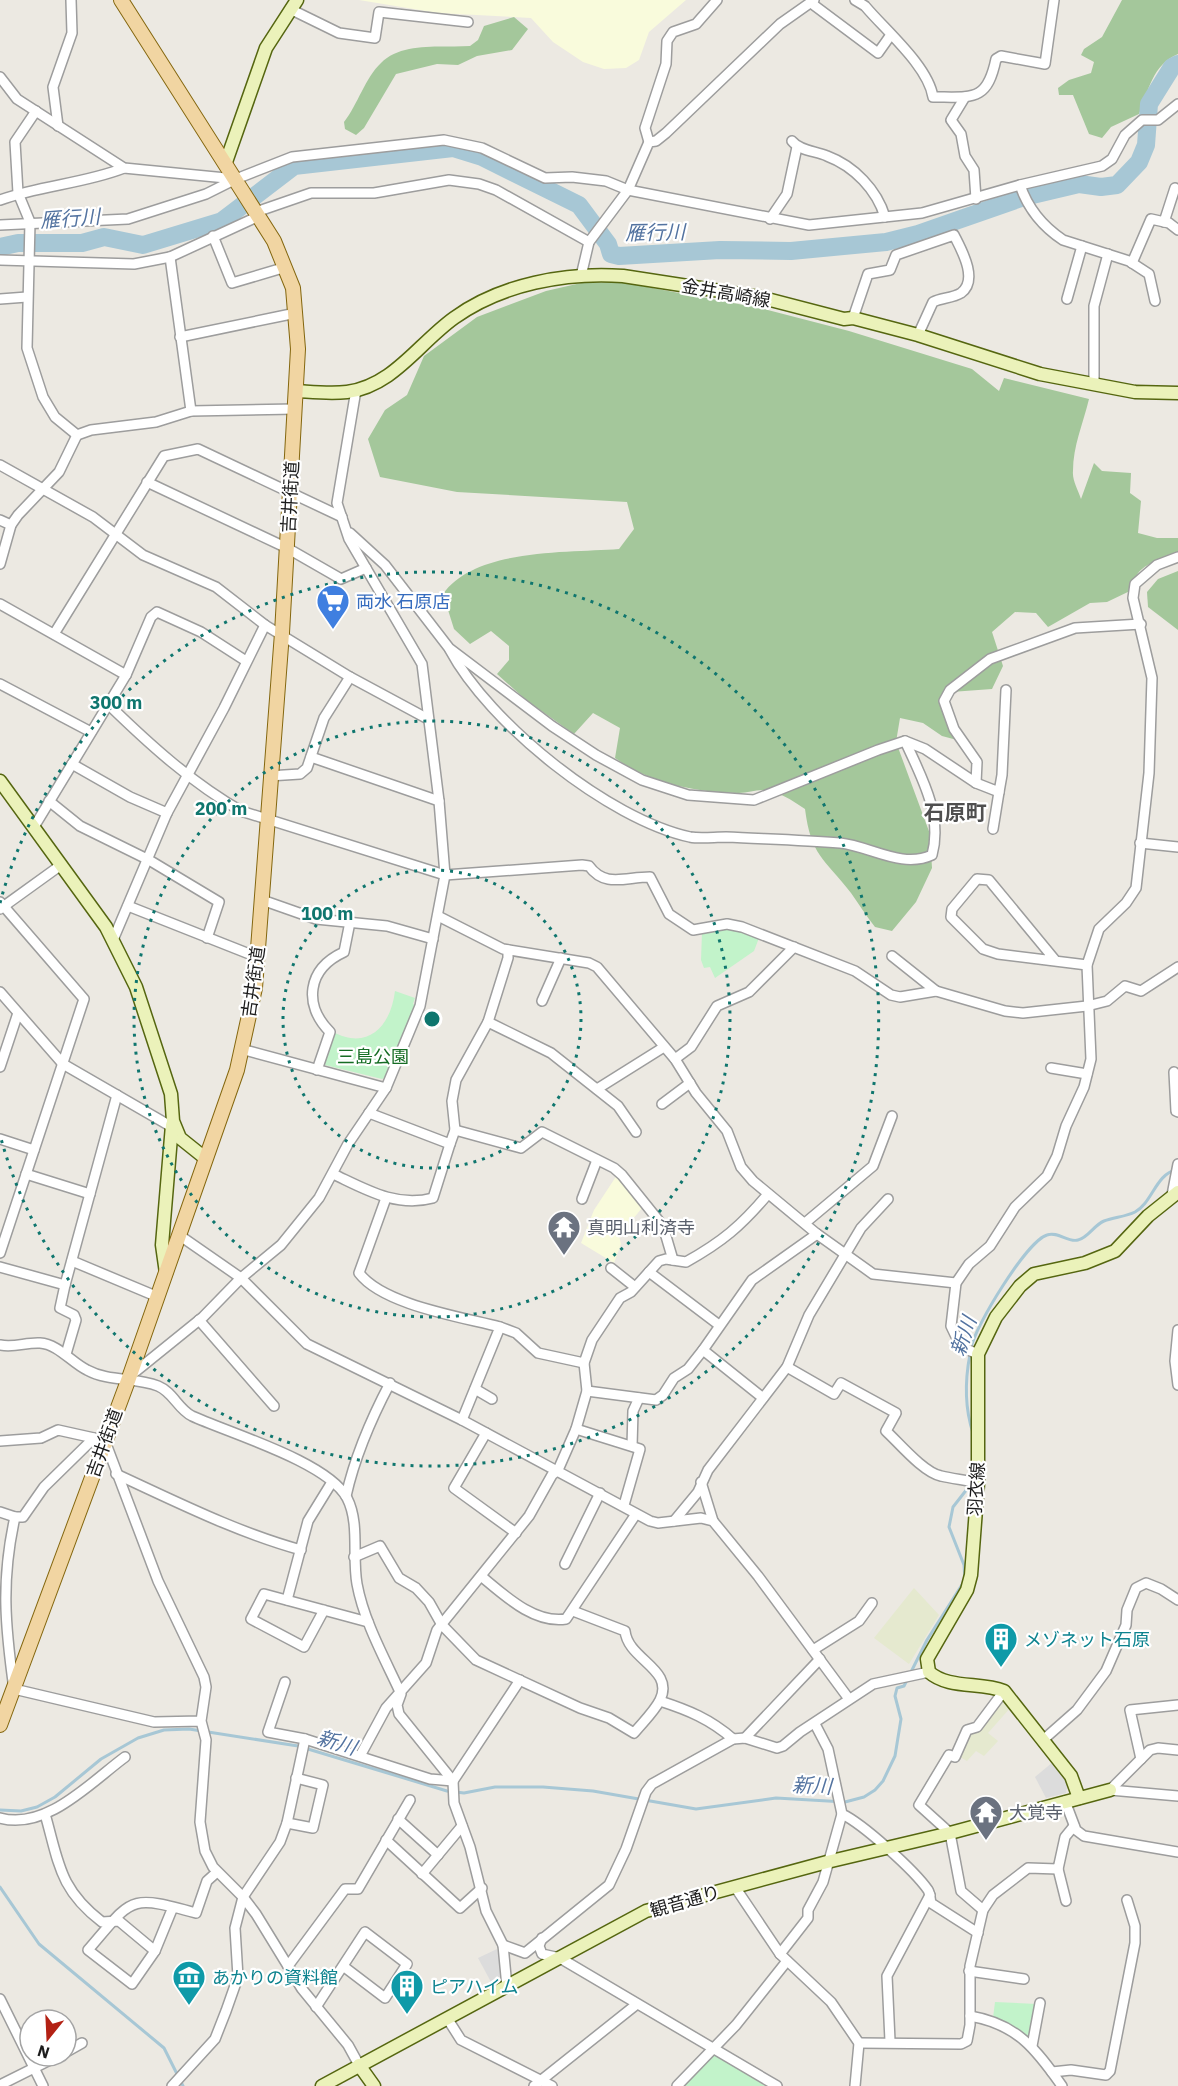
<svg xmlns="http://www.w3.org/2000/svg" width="1178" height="2086" font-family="'IBM Plex Sans','Noto Sans JP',sans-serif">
  <rect width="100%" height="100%" fill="#ece9e2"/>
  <g fill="#f9fbdc">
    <polygon points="359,0 686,0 649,32 639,60 626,68 604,69 583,62 553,42 531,18 438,13"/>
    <polygon points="617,1175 642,1208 619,1236 621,1244 614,1263 581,1243 594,1210"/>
  </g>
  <g fill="#e5e9cf">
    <polygon points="914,1588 939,1615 909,1664 874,1638"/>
    <polygon points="1003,1698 1011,1707 988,1733 998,1741 984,1756 976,1751 967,1761 958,1756 968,1732"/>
  </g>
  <g fill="#a4c79b">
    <path d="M1122,0H1178V54C1152,65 1149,90 1139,114L1111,127L1102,138L1089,134L1073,95H1059L1058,88L1069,80L1091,73L1094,62L1081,55L1084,49L1102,37Z"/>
    <path d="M514,17L528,29L512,50L477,56L458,65L437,64L396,74L364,128L356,135L345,129L344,122C358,104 365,78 381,63C402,41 443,48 470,46L478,40L484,26Z"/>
    <path d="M620,282L760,308L849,331L972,369L999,391L1004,378L1089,399C1083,424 1073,446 1073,471C1072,480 1078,490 1081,499L1094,463L1102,471L1131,473L1130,493L1141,501L1138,533L1157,538H1178V555C1156,562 1135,563 1132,590L1107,602L1090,603L1048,627L1036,613L1015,612L992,632L1003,666L992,689L951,692L947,718L957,740L942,736L923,723L900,718L896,742L930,834L932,868L916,902L892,931L875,927C866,916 859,904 851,893C824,858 811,856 805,809C792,800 778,791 762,790C755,790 747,793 739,793C695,792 651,784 615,758L620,728L593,713L574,734L526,700L497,674L509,660V646L491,631L470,644L454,629L443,594C475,548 568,553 619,549L634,529L627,502L457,492L380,477L368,439L385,410L407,395L424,356L477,317L546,291L581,283Z"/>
    <polygon points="1178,571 1178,630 1148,607 1147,592 1158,579"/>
  </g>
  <g fill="#c2f3ca">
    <polygon points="728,927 743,930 759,938 754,951 715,978 710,967 704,968 701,960 702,932"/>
    <path d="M395,991L415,998L413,1004L417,1005L386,1077L382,1079L325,1065L323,1061L333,1032C369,1051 391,1025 395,991Z"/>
    <polygon points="995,2002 1037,2004 1029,2038 1007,2023 993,2018"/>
    <polygon points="718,2055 768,2086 684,2086 712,2056"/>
  </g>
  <g fill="#dcdcdc">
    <polygon points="1053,1762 1065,1775 1067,1787 1066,1793 1046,1798 1035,1777"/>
    <polygon points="497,1949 502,1976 491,1982 478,1958"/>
  </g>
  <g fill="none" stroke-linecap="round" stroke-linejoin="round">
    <g stroke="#a7c7d5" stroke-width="3">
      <path d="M971,1348C975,1326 1027,1241 1047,1235C1058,1231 1068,1243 1078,1240C1088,1238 1094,1225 1104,1221C1114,1217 1125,1217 1135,1212C1152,1203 1156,1174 1176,1170"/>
      <path d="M970,1354C965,1380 965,1409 973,1433"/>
      <polyline points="0,1810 21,1811 37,1807 55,1797 101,1759 138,1738 164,1730 189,1729 298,1746 447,1791 464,1793 495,1787 543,1787 593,1791 696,1809 776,1798 845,1802 864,1797 875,1790 883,1781 895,1756 901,1719 895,1696 897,1688 904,1686 927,1640 965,1580 964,1565 949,1527 953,1507 971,1484"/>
      <polyline points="0,1887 39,1944 164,2048 183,2086"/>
    </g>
    <polyline stroke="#a7c7d5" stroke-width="18" points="0,247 18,243 82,243 104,237 143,245 222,221 294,166 453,148 482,157 579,205 608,244 611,254 619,256 720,250 791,251 886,242 918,234 1024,197 1079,184 1101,187 1117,185 1139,162 1146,145 1149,104 1172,67 1178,64"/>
    <defs>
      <g id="street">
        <path d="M855,0L865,6C886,31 928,66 933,97C973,97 987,102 996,59L1001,56L1045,64L1054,0"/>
        <polyline points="811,3 878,53 890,36"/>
        <polyline points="290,9 339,33 375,38 379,12 468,22"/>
        <polyline points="0,77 17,99 124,168 236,179"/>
        <polyline points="965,97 951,120 961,134 965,156 974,170 976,199"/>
        <polyline points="36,111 15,142 18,193 30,222 27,348 43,397 55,417 77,435 91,430 156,422 191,411 295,409"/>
        <polyline points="58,126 53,87 72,33 71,0"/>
        <path d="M792,141C800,151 816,151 827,156C854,166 877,190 885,217"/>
        <polyline points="649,142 645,128 666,64 667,41 673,32 696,24 717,0"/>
        <path d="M1020,185C1028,209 1042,226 1063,240L1129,261L1149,274L1155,301"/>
        <path d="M0,200C41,185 83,184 124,168"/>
        <polyline points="256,212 311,193 374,193 449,180 479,184 496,190 589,242"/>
        <polyline points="770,219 787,194 797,147"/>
        <polyline points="1164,222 1175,188"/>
        <polyline points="0,225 128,219 206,194 236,179 292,157 444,140 482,148 545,178 572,177 606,181 628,190 809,225 922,213 1020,185 1102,166 1112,159 1125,135 1142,120 1158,120 1178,104"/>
        <polyline points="213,236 232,283 286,267"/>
        <polyline points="170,257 191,411"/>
        <polyline points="0,260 134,264 170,257 259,216"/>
        <polyline points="1132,263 1151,219 1169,223 1178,230"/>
        <polyline points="581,276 589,242 628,190 649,142 656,141 666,133 780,24 814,0"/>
        <polyline points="0,299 27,297"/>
        <polyline points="1067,299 1082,246"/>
        <path d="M853,318L868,274L890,270L896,255L954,235C961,249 979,280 961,293C953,298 941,298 933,302L918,335"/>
        <polyline points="180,337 296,313"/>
        <polyline points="1094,385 1094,306 1108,254"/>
        <polyline points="0,465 93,517 143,555 216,587 265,625 350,677 428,719"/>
        <polyline points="147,482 287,548 341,579 366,568"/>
        <polyline points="0,520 11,525"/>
        <polyline points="350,533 385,565 449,648 552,726 596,755 642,780 688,795 754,800 878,750 905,741 925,749 976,783 977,762 954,729 944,701 950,690 990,659 1075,628 1141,624"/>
        <polyline points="0,564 11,525 18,515 59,472 77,435"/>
        <polyline points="0,604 126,675"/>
        <polyline points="54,634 164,456 198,449 342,517"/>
        <path d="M450,650C489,723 608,819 690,837C701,839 714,837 726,837C764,839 802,840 840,843C870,846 902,869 932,855C943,815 921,776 905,741"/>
        <polyline points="0,684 91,732"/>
        <path d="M108,704C149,744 192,783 241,811L445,875L582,865L589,866C605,888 625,877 650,877L669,914L693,930L727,924L742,927L855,971L891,995L900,997L936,991L1005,1011L1023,1013L1087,1006L1107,1001L1125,986L1141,991L1178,967"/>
        <polyline points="311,757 439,801"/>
        <polyline points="72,764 130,797 167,813"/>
        <polyline points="269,776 300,774 307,768 324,718 350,677"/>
        <polyline points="976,783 999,792 1002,775 1006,690"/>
        <polyline points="49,801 80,826 149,860 219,902 207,938"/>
        <polyline points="34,827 126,675 151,617 157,612 201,632 246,661"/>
        <polyline points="993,829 999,792"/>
        <polyline points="1140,843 1178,847"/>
        <polyline points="262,900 316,919 387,926 433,939"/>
        <polyline points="0,902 84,999 0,1253"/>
        <polyline points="128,906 257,957"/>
        <polyline points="0,909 61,865"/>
        <polyline points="438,916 503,949 589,963 597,967 675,1059 696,1093 727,1131 741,1167 753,1181 817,1234 873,1274 956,1283"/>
        <polyline points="113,940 167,813 224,708 265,625"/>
        <polyline points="892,956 936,991"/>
        <polyline points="1055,960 989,880 977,879 952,909 951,917 983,949 998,954 1087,965"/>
        <polyline points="0,992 63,1064 172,1127"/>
        <polyline points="542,1001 561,958"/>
        <polyline points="488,1022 551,1053 618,1106 636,1132"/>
        <polyline points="241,1049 386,1088"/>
        <polyline points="675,1059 691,1047 717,1006 749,992 794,947"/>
        <polyline points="0,1067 18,1013"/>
        <polyline points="1051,1068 1087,1074"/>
        <path d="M317,1070L330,1032C303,1005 307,969 344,952L350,922"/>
        <polyline points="1174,1072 1176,1111 1178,1112"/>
        <polyline points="597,1089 664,1047"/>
        <polyline points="662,1104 690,1083"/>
        <polyline points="369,1113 450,1144 455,1130 452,1101 456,1080 488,1022 508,958 508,950"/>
        <polyline points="455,1130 521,1148 542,1132 614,1168 622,1175 663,1226 673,1260"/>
        <polyline points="0,1139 34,1150"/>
        <polyline points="26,1174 90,1194"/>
        <path d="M333,1174C365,1189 396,1208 433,1198L450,1144"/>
        <polyline points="1172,1195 1178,1164"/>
        <path d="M386,1198L359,1273C383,1305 462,1317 500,1327L462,1420"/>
        <polyline points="582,1199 597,1160"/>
        <polyline points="805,1223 873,1166 892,1116"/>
        <polyline points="179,1235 241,1278 307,1344 462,1420 650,1521 658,1523 701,1518 713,1521 758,1576 849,1699"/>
        <polyline points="72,1261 158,1297"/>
        <polyline points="0,1267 65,1285 117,1095"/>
        <polyline points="611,1268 635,1287"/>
        <polyline points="649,1272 719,1325"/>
        <polyline points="65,1285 60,1308 74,1315 76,1320 66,1354"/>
        <polyline points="199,1320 274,1406"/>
        <polyline points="500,1327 516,1333 538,1353 584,1363"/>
        <polyline points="1178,1330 1175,1361 1178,1385"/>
        <path d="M0,1345C15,1348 26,1342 40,1343C58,1344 72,1363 87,1370C109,1382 135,1377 158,1386C173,1392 178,1409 192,1416C229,1433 328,1462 347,1498C360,1523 352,1557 357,1584C364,1622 385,1659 401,1694L397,1705L399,1714L453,1781L454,1803L470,1847L486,1911L503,1945L507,1987"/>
        <polyline points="703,1350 763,1398"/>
        <polyline points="978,1354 961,1347 951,1326 956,1283 969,1264 990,1246 1015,1207 1047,1176 1057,1156 1066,1126 1084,1087 1091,1059 1087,965 1099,929 1126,903 1136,888 1149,773 1152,678 1133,598 1135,584 1157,565 1178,557"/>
        <path d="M787,1367L834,1394L841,1383L896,1413L886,1431C899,1443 924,1473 941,1476C954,1479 966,1480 978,1483"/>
        <polyline points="130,1376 203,1317 241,1278 281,1245 319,1198 348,1144 386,1088 420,1006 445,875 439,801 422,664 349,539 337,503 356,390"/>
        <polyline points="475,1389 492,1399"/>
        <polyline points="587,1391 656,1400 663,1395 674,1378 688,1369 703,1350 752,1280 817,1234"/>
        <polyline points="576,1429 640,1449 624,1505"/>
        <polyline points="486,1433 454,1488 516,1533"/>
        <polyline points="0,1441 41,1438 58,1430 94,1438"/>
        <polyline points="632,1446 633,1411 639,1398"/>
        <path d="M116,1474C177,1502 236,1532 301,1550"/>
        <polyline points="701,1482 713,1521"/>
        <path d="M346,1496C355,1456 371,1419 390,1383"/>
        <polyline points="0,1512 15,1517"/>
        <polyline points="674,1521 698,1492 708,1470 787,1367 809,1315 861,1228 888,1199"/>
        <path d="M354,1557L380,1546L399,1578L416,1588L429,1602L442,1625L476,1660L580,1708L609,1718L634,1733C642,1723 654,1712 660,1700C675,1669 628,1660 625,1631L573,1611"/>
        <polyline points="565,1564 600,1493"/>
        <path d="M481,1576C504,1595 534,1624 566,1619L636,1514"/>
        <polyline points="287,1600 308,1521 332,1482"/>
        <polyline points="324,1610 304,1647 251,1619 264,1594 368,1622"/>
        <polyline points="813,1650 859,1621 872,1603"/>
        <polyline points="285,1682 268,1732 305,1739 430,1779 453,1781 520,1680"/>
        <path d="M660,1701C688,1710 710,1719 733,1739"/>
        <path d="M201,1721L154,1722L14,1689C5,1625 1,1580 15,1517H23L44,1487L94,1438L105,1441L158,1581L204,1677L206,1687L201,1721L206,1740L200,1822L205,1851L213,1867L243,1897L256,1914L302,1989L348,2045L359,2065"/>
        <path d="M815,1724L828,1749L842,1814C863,1824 914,1870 928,1890C930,1893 930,1899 931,1903L978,1933"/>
        <polyline points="745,1738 820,1659"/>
        <polyline points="1043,1740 1077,1710 1106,1671 1126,1625 1127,1610 1136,1588 1146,1583 1161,1589 1178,1600"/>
        <path d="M360,1756L386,1708L426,1663L437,1630L529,1516L552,1475L558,1470L576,1429L587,1391L584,1363L592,1340L620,1298L631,1292L659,1261L666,1259L686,1262C722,1242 741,1226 768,1194"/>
        <polyline points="1141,1759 1130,1710 1178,1705"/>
        <polyline points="1110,1790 1150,1750 1158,1748 1178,1750"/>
        <polyline points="1110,1790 1178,1796"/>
        <polyline points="1065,1801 1076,1830 1084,1836 1178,1852"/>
        <path d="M45,1814C59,1863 59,1889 102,1922L119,1921L155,1951"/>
        <path d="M0,1818C46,1831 91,1782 125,1757"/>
        <polyline points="398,1819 438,1855"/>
        <polyline points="287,1823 313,1828 323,1785 296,1778"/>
        <polyline points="386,1840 460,1908 482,1888"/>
        <polyline points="1058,1869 1066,1901"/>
        <polyline points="422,1874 462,1826"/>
        <polyline points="735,1887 780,1954 831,2002 859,2043 855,2086"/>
        <path d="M173,1907L155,1951L132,1984L88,1950C133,1898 127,1894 196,1913L207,1881L217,1872"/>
        <polyline points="983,1910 961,1891 950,1833 919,1805 949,1755 955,1757 967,1730 977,1727 1004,1691"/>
        <polyline points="542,1938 539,1946 542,1954 560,1958 777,2086"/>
        <polyline points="503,1945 525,1953 609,1885 626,1849 646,1792 652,1784 733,1739 745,1738 777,1748 783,1746 800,1732 873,1684 929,1672"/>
        <polyline points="780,1954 808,1918 808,1910 823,1882 842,1814"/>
        <polyline points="288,1966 345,1889 358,1889 410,1800"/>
        <polyline points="969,1971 1024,1979"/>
        <polyline points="0,1999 43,2086"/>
        <polyline points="316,2007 365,1932 407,1964 385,1998 343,1966"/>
        <path d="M970,2016C1017,2024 1036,2049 1062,2086"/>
        <polyline points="447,2018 461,2040 552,2086"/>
        <polyline points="890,2041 887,1976 930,1895"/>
        <polyline points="859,2043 961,2044 967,2041 970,2025 970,1966 983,1910 993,1895 1028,1868 1058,1869 1065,1837 1074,1826"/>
        <polyline points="1032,2046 1040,2003"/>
        <polyline points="66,2052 82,2043"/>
        <polyline points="1052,2072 1071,2070 1106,2075 1110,2071 1135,1943 1135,1926 1127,1900"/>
        <polyline points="0,2085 58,2056"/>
        <polyline points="172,2086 215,2039 226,2011 238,1977 235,1928 243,1897 280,1842 287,1823 305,1739"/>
        <polyline points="534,2086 637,2004"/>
        <polyline points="677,2086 736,2025 787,1961"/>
      </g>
      <g id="secondary">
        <polyline points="226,162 266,48 297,0"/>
        <path d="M297,391C313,392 330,394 347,392C393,386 418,344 454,318C501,284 566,272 623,276L759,297L844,319L853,318L918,335L1040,374L1135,392L1178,393"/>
        <polyline points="0,781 106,927 136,987 171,1094 173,1121 180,1138 205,1158"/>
        <polyline points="166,1273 162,1245 172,1125"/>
        <path d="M1079,1798L1071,1776L1004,1691C980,1682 948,1689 929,1672L927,1659L967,1590L971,1575L978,1483V1354L996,1317L1020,1286L1034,1274L1085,1263L1115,1251L1148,1216L1178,1192"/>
        <polyline points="359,2065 374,2086"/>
        <polyline points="322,2086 646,1911 827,1862 950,1833 1110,1790"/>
      </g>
      <polyline id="primary" points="0,1725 129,1378 237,1070 255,988 282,633 298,349 293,288 274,241 121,0"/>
    </defs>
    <use href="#street" stroke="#9d9d9d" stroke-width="12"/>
    <use href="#secondary" stroke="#556610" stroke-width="15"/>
    <use href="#primary" stroke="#84670f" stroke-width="16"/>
    <use href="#street" stroke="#fff" stroke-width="9"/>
    <use href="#secondary" stroke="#ebf2ba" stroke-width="12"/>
    <use href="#primary" stroke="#f1d5a2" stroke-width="14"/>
  </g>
  <g fill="none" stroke="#0f766e" stroke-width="3" stroke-dasharray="3 6">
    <circle cx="432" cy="1019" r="149"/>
    <circle cx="432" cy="1019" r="298"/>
    <path d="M0 903A447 447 0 1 1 0 1135"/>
  </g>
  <defs>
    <symbol id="supermarket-pin" viewBox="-11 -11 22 30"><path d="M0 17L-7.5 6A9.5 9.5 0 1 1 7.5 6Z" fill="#3f7fe0" stroke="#fff"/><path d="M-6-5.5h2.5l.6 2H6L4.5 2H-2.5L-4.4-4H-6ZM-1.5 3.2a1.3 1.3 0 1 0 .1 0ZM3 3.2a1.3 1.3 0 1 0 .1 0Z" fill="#fff"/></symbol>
    <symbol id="temple-pin" viewBox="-11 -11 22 30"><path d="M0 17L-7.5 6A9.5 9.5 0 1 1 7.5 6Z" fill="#6b7280" stroke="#fff"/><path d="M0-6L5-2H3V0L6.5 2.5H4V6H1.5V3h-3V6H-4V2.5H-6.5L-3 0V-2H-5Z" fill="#fff"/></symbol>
    <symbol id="building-pin" viewBox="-11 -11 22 30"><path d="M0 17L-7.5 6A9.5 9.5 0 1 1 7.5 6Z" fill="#0f9aa8" stroke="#fff"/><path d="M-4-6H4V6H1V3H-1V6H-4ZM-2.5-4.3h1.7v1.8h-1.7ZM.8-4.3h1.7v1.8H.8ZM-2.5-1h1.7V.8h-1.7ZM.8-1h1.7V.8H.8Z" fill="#fff"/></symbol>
    <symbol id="museum-pin" viewBox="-11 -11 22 30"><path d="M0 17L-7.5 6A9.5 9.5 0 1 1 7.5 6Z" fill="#0f9aa8" stroke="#fff"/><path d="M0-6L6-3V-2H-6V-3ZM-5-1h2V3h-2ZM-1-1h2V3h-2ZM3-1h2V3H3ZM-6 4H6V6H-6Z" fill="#fff"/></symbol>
  </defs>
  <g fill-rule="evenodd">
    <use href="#supermarket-pin" x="314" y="582" width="38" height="52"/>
    <use href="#temple-pin" x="545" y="1208" width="38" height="52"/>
    <use href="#building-pin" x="982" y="1620" width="38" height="52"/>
    <use href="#temple-pin" x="967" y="1793" width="38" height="52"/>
    <use href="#museum-pin" x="170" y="1958" width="38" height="52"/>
    <use href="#building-pin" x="388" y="1967" width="38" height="52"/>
  </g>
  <g text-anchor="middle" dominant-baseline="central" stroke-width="4.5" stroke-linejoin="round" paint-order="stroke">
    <g font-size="18" fill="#1c1c1c" stroke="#fff">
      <text transform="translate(726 293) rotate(10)">金井高崎線</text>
      <text transform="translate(290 497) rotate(-87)">吉井街道</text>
      <text transform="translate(253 982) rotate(-82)">吉井街道</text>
      <text transform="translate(104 1443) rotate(-70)">吉井街道</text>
      <text transform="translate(976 1489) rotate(-86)">羽衣線</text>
      <text transform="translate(685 1901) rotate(-16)">観音通り</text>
    </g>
    <g font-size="18" fill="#366cbe" stroke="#fff" text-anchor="start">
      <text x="356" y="601">両水 石原店</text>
    </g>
    <g font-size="18" fill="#166d24" stroke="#fff">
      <text x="373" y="1056">三島公園</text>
    </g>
    <g font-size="18" fill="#5b616d" stroke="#fff" text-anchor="start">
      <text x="587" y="1227">真明山利済寺</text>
      <text x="1009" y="1812">大覚寺</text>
    </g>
    <g font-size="18" fill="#0d838f" stroke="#fff" text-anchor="start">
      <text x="1024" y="1639">メゾネット石原</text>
      <text x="212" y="1977">あかりの資料館</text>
      <text x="430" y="1986">ピアハイム</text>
    </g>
    <g font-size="20" font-style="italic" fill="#5373a0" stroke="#fff">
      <text transform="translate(70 218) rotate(-4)">雁行川</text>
      <text transform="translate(655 232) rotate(-1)">雁行川</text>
      <text transform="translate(963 1336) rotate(-71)">新川</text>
      <text transform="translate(337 1742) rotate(17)">新川</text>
      <text transform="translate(812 1785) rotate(3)">新川</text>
    </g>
    <g font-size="21" font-weight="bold" fill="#4f4f4f" stroke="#fff">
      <text x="955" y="812">石原町</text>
    </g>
  </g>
  <circle cx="432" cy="1019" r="9" fill="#0f766e" stroke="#fff" stroke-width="3"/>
  <g font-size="18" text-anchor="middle" font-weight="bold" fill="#0f766e" stroke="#fff" stroke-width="4.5" stroke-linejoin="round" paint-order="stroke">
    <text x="116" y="709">300 m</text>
    <text x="221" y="815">200 m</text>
    <text x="327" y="920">100 m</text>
  </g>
  <g transform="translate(48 2038) rotate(198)"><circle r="28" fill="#ffffff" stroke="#a4a4a4" stroke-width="1.5"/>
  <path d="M0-4.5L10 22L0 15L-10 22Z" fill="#b32114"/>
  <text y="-9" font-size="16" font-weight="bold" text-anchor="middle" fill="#1c1c1c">N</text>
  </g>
</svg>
